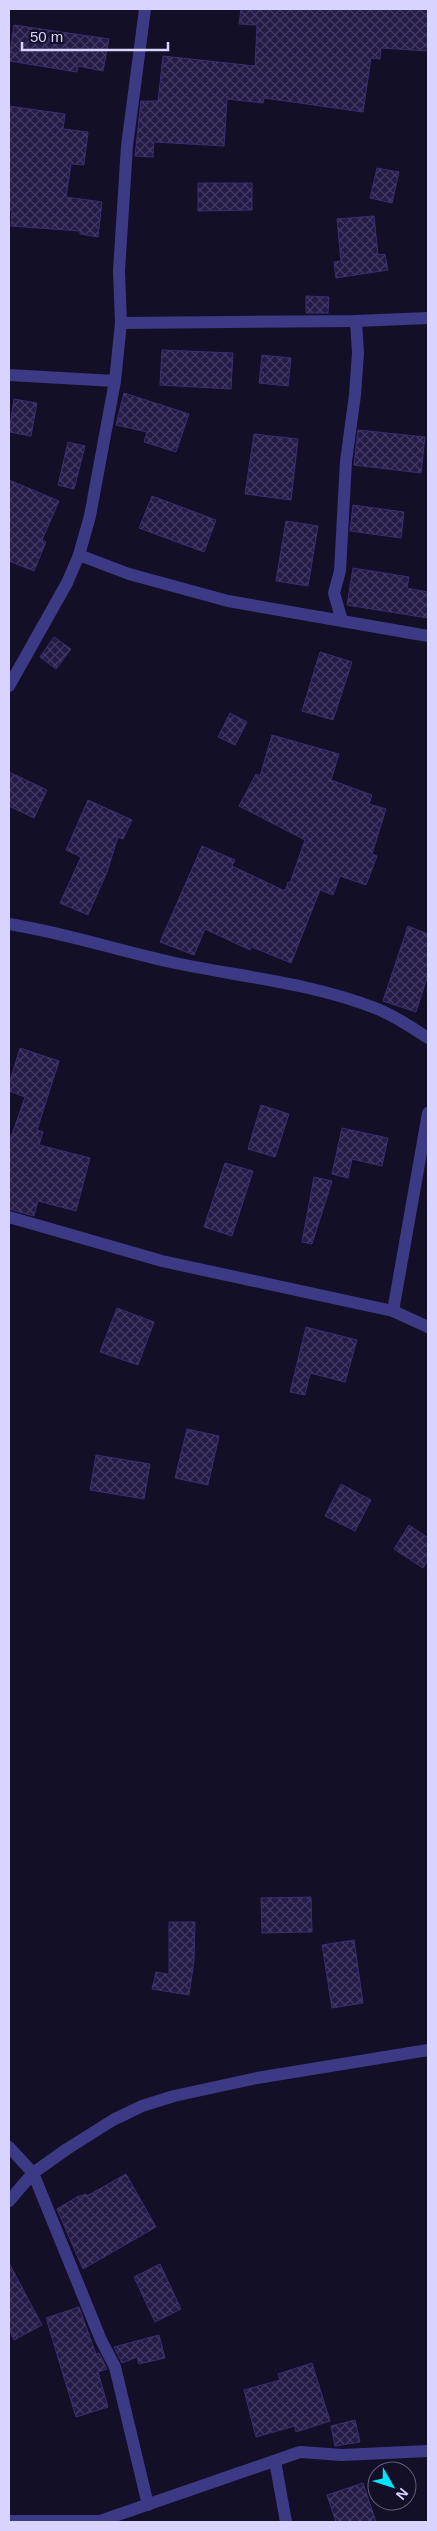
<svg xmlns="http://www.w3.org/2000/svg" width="437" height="2531" font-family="Arial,sans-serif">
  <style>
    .building { fill: url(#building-cross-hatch); stroke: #3b2d73 }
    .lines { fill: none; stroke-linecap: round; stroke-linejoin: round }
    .minor { stroke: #3d3a85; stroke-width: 12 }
    .tertiary { stroke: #3d3a85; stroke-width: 12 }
  </style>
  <defs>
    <pattern id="building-cross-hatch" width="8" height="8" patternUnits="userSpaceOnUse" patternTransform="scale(1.25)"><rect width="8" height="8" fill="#241b47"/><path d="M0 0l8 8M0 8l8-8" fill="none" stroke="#433b63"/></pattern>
  </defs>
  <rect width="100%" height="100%" fill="#130f26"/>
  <g class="building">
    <path d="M 241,9 L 428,9 L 428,51 L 381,48 L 380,59 L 371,58 L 363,112 L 264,98 L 263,103 L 227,99 L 224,146 L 154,142 L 153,157 L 135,156 L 141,101 L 158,101 L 163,56 L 255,66 L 257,25 L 239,24 Z"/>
    <path d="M 14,25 L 109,39 L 103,71 L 78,66 L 77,72 L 9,61 Z"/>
    <path d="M 9,106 L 65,114 L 63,129 L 88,132 L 84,165 L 71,164 L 66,197 L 102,202 L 98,237 L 80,234 L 80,231 L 11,226 L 12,211 L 9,210 Z"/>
    <path d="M 377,168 L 399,172 L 392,203 L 370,198 Z"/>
    <path d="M 198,183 L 252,183 L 252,210 L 198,211 Z"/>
    <path d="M 374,216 L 378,255 L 385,254 L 388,270 L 336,278 L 334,262 L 341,261 L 337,219 Z"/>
    <path d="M 306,296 L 329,297 L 328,313 L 306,313 Z"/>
    <path d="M 162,350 L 233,353 L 231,389 L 160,385 Z"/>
    <path d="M 262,355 L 291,358 L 288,386 L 259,383 Z"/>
    <path d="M 124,393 L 189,414 L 176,452 L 144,442 L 147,432 L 116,425 Z"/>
    <path d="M 14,399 L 37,403 L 31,436 L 9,432 Z"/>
    <path d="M 358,430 L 425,437 L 421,473 L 354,465 Z"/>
    <path d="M 254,434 L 298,439 L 291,500 L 245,494 Z"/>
    <path d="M 68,442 L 85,446 L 74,489 L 58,485 Z"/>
    <path d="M 9,480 L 59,501 L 42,540 L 46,542 L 34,571 L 9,561 Z"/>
    <path d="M 152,496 L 216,520 L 204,552 L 139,528 Z"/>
    <path d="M 353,505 L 404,512 L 401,538 L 350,531 Z"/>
    <path d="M 286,521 L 318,526 L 308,586 L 276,581 Z"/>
    <path d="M 353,568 L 409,577 L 407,588 L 428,592 L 428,618 L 347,605 Z"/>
    <path d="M 54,637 L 71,649 L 56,669 L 40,657 Z"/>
    <path d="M 320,652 L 352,662 L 333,720 L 302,711 Z"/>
    <path d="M 230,713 L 247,722 L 235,745 L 218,737 Z"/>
    <path d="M 272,735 L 339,754 L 331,780 L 372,795 L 369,804 L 386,809 L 372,854 L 377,856 L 366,885 L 340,876 L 333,895 L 320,890 L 291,963 L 252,947 L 250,950 L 205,929 L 194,955 L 160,942 L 202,846 L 235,860 L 232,866 L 285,891 L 288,882 L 290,883 L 305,840 L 239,806 L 256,774 L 260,776 Z"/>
    <path d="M 9,772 L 47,790 L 34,818 L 9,806 Z"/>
    <path d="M 88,800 L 132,820 L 123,839 L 118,837 L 107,872 L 88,915 L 60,903 L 81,857 L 66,850 Z"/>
    <path d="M 408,926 L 428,934 L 428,975 L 416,1012 L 383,1001 Z"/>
    <path d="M 20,1048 L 59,1061 L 37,1130 L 43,1132 L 39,1145 L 90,1158 L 76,1211 L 38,1201 L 34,1216 L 9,1209 L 9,1143 L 25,1097 L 9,1091 L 9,1084 Z"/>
    <path d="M 261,1105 L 289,1114 L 275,1157 L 248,1149 Z"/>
    <path d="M 342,1128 L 388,1138 L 382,1166 L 352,1159 L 348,1178 L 332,1174 Z"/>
    <path d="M 225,1163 L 253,1171 L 232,1236 L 204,1227 Z"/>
    <path d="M 314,1177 L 332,1181 L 312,1244 L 302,1242 Z"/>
    <path d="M 117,1308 L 154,1322 L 138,1365 L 100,1352 Z"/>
    <path d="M 306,1327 L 357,1340 L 345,1382 L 310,1373 L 305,1395 L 290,1392 Z"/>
    <path d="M 187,1429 L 219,1436 L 208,1485 L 175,1478 Z"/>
    <path d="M 96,1455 L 150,1464 L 144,1499 L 90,1490 Z"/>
    <path d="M 341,1484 L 371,1500 L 355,1531 L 325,1516 Z"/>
    <path d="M 409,1525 L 428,1538 L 428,1559 L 423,1568 L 394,1549 Z"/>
    <path d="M 311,1897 L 312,1932 L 262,1933 L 261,1898 Z"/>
    <path d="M 169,1922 L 195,1922 L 194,1961 L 189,1995 L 152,1989 L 156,1972 L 169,1974 Z"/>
    <path d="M 354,1940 L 363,2003 L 332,2008 L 322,1945 Z"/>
    <path d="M 126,2174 L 156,2227 L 83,2269 L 57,2209 L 77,2197 L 86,2194 L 87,2196 Z"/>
    <path d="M 9,2263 L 42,2325 L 14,2340 L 9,2329 Z"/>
    <path d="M 160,2264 L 181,2309 L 155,2322 L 134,2277 Z"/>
    <path d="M 79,2307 L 96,2354 L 99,2353 L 107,2369 L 98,2372 L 108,2407 L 76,2417 L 46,2318 Z"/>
    <path d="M 159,2335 L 165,2358 L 139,2364 L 137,2357 L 122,2363 L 114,2347 Z"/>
    <path d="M 312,2363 L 330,2421 L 296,2432 L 295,2426 L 256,2437 L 244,2390 L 280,2380 L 278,2374 Z"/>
    <path d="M 355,2420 L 360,2442 L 335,2446 L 331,2426 Z"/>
    <path d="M 363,2483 L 376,2522 L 336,2522 L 327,2495 Z"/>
  </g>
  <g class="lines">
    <g class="minor">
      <path d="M 121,323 L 356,321 L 428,318"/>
      <path d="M 9,375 L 115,381"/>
      <path d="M 79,555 L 129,574 L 228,601 L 428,636"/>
      <path d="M 342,621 L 334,593 L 340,571 L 346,461 L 355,395 L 358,353 L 356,321"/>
      <path d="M 9,686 L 67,583 L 79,555 L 90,516 L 115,381 L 121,323 L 119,271 L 127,146 L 145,9"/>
      <path d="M 9,924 C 66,933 119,951 175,963 C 242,977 311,983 375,1008 C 394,1015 411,1027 428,1038"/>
      <path d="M 9,1217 L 162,1261 L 393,1311 L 428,1327"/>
      <path d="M 393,1311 L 428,1113"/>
      <path d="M 9,2147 L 33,2173 L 101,2340 L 115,2367 L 148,2505"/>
      <path d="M 275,2461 L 286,2522"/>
      <path d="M 9,2521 L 100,2521 L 300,2452 L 342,2455 L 428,2451"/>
    </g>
    <path class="tertiary" d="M 9,2201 L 33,2173 L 67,2149 L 113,2120 L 142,2106 L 174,2096 L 257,2078 L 428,2050"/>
  </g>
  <rect width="437" height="2531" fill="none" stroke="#d9d4ff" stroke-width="20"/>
  <g transform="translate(392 2486) rotate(129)"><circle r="24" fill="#130f26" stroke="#625e7d"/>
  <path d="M0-4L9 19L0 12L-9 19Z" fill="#00e5ff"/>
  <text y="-8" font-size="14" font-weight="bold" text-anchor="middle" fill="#d9d4ff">N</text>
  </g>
  <path d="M22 42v8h146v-8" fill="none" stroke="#d9d4ff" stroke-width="2.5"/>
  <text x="30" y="42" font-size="15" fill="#d9d4ff" stroke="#130f26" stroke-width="4" paint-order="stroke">50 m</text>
</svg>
